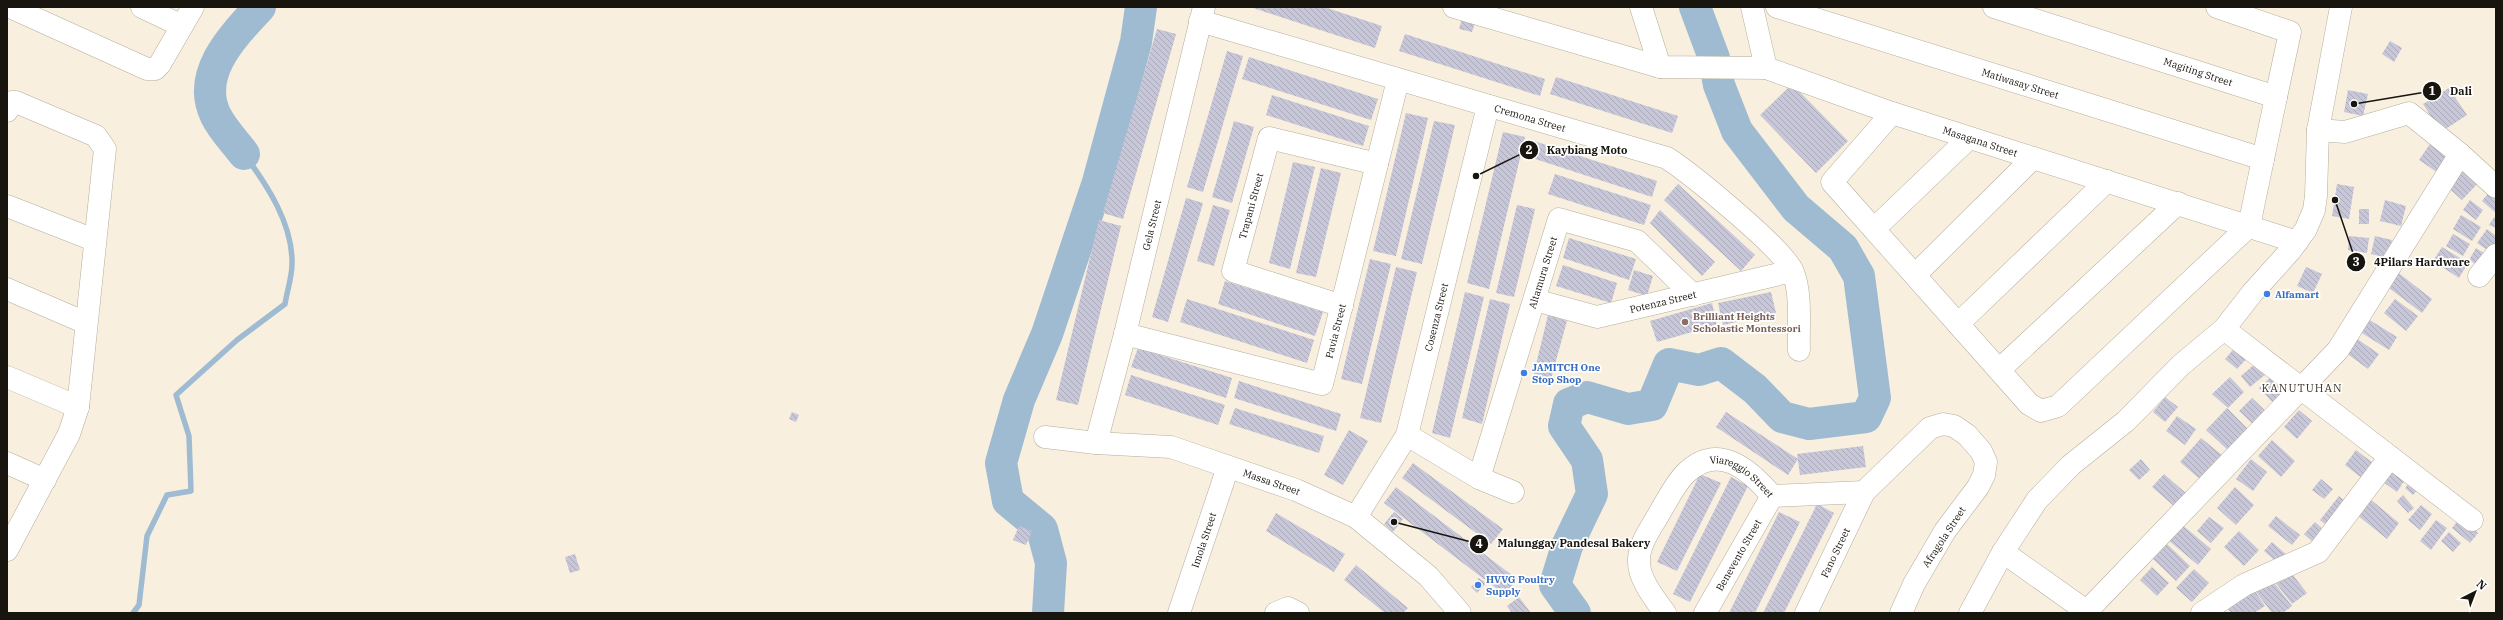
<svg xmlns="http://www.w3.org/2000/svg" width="2503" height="620" font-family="'IBM Plex Serif',serif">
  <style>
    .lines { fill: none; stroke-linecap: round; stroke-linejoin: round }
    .stream { stroke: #9fbbd1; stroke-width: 5.5 }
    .river { stroke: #9fbbd1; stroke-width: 32 }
    .building { fill: url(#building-back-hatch) }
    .minor-casing { stroke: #b5ad9c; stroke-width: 23 }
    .minor { stroke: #fff; stroke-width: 22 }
    .shop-dot { fill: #3f7fe0; stroke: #fff; stroke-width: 1.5 }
    .education-dot { fill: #8d6e63; stroke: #fff; stroke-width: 1.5 }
    .labels { text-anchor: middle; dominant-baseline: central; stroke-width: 3.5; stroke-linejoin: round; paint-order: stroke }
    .street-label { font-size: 10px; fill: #18150f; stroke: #fff }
    .shop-label { font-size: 10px; font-weight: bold; fill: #366cbe; stroke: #fff; text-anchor: start }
    .education-label { font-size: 10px; font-weight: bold; fill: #785e54; stroke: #fff; text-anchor: start }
    .neighbourhood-label { font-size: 11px; letter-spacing: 1px; fill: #3d3628; stroke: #fff }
    .leader { fill: none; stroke: #18150f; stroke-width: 1.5 }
    .callout-dot { fill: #18150f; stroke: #fff; stroke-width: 1.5 }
    .mark-label { font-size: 12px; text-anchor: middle; font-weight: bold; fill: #fff }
    .callout-label { font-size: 11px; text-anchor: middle; font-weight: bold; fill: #18150f; stroke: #fff; stroke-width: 3.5; stroke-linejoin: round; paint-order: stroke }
  </style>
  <defs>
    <pattern id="building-back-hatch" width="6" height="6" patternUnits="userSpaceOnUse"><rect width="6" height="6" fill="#c8c7d9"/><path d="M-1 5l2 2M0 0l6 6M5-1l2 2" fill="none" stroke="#abaab9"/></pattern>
  </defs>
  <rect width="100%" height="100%" fill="#f9efde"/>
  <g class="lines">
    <path class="stream" d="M 133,613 L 139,605 L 147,536 L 167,495 L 191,491 L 189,436 L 176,395 L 237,340 L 285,304 C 287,291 292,277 292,264 C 293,224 267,185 244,154"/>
    <g class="river">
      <path d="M 244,154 C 235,142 223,130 216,116 C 195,74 233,36 260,7"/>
      <path d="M 1048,613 L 1051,563 L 1042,529 L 1008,501 L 1001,463 L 1019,400 L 1047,334 L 1098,182 L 1136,42 L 1141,7"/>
      <path d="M 1575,613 L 1555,585 L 1567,546 L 1592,494 L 1587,460 L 1564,426 L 1569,404 L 1587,397 L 1628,409 L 1652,405 L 1669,364 L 1699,370 L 1721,363 L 1755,389 L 1782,417 L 1809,424 L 1866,417 L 1875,398 L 1859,276 L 1843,248 L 1796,208 L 1737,131 L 1719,85 L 1714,58 L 1695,7"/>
    </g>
  </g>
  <g class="building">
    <path d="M 1250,7 L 1324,7 L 1382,26 L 1375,48 Z"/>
    <path d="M 1464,12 L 1477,16 L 1472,32 L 1459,29 Z"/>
    <path d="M 1157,29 L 1176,34 L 1123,219 L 1103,213 Z"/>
    <path d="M 1405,34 L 1545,79 L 1540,96 L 1399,51 Z"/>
    <path d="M 2390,41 L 2402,48 L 2394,62 L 2382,54 Z"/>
    <path d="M 1227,51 L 1243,56 L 1203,192 L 1187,187 Z"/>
    <path d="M 1249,57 L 1378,99 L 1371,120 L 1242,79 Z"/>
    <path d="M 1556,77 L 1678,116 L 1672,133 L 1550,94 Z"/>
    <path d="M 1792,84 L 1848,141 L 1816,173 L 1760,115 Z"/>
    <path d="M 2449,88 L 2467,115 L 2441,132 L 2423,104 Z"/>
    <path d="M 2348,90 L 2368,94 L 2363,116 L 2344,112 Z"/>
    <path d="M 1272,95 L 1369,126 L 1363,146 L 1266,115 Z"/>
    <path d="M 1406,113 L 1428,118 L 1396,256 L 1373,251 Z"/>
    <path d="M 1234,121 L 1254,127 L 1232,203 L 1212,197 Z"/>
    <path d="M 1434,121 L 1455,125 L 1422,264 L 1401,259 Z"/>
    <path d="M 1503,132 L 1525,137 L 1489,289 L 1467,283 Z"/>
    <path d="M 1531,140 L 1657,181 L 1652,197 L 1526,156 Z"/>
    <path d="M 2432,141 L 2451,154 L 2438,173 L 2419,160 Z"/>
    <path d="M 1293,162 L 1315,167 L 1290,269 L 1269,263 Z"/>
    <path d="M 2462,166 L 2479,182 L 2462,200 L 2445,185 Z"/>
    <path d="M 1321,168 L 1341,173 L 1316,277 L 1296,273 Z"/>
    <path d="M 1555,174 L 1651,205 L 1644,225 L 1548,194 Z"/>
    <path d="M 1678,184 L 1755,255 L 1741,271 L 1664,200 Z"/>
    <path d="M 2337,184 L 2354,187 L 2349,219 L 2332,216 Z"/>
    <path d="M 2490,191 L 2496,196 L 2496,213 L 2482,201 Z"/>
    <path d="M 1186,198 L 1203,203 L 1168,322 L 1152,317 Z"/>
    <path d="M 2385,200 L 2406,206 L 2401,226 L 2380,221 Z"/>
    <path d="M 2470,200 L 2483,210 L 2476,220 L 2463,210 Z"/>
    <path d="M 1213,205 L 1230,210 L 1214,266 L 1197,261 Z"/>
    <path d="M 1517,205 L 1535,209 L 1514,297 L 1496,293 Z"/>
    <rect x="2359" y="209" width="10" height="15"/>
    <path d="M 1660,210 L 1715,262 L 1702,276 L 1650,223 Z"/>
    <path d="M 2461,215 L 2481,227 L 2472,241 L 2453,229 Z"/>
    <path d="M 2494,217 L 2496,218 L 2496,228 L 2489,225 Z"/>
    <path d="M 1099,220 L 1121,226 L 1078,405 L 1056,400 Z"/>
    <path d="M 2487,229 L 2496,236 L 2496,243 L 2490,252 L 2477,243 Z"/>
    <path d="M 2453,234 L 2470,244 L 2463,256 L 2446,246 Z"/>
    <path d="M 2349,236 L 2369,238 L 2367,253 L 2348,250 Z"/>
    <path d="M 2375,236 L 2392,240 L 2388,258 L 2371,254 Z"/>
    <path d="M 1569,238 L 1636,259 L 1629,280 L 1563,258 Z"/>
    <path d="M 2442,247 L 2468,263 L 2459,278 L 2433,261 Z"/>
    <path d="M 2476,248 L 2487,255 L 2481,267 L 2469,260 Z"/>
    <path d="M 1370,259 L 1391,264 L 1362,384 L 1341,379 Z"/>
    <path d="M 1563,265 L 1617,283 L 1611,303 L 1556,286 Z"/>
    <path d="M 1396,267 L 1417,272 L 1381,423 L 1360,418 Z"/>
    <path d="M 2306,267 L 2322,274 L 2313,293 L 2297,286 Z"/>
    <path d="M 1634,270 L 1653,276 L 1647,296 L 1628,290 Z"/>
    <path d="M 2396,271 L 2432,299 L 2422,313 L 2385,285 Z"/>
    <path d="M 1225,281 L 1323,312 L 1315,336 L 1218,304 Z"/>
    <path d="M 1465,292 L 1484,297 L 1450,438 L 1432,433 Z"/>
    <path d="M 1771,292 L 1776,313 L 1723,325 L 1718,303 Z"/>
    <path d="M 1187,299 L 1314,340 L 1307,363 L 1180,322 Z"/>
    <path d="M 1490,299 L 1510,304 L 1482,424 L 1462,418 Z"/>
    <path d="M 2395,299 L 2418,316 L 2406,331 L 2384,313 Z"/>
    <path d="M 1712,303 L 1717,325 L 1657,342 L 1650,321 Z"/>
    <path d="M 1548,315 L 1567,321 L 1549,386 L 1532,381 Z"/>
    <path d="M 2365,317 L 2397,337 L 2389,350 L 2357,330 Z"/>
    <path d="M 2356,338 L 2379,354 L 2368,369 L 2346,353 Z"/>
    <path d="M 2238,344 L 2250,355 L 2237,369 L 2225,359 Z"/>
    <path d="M 1138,348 L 1232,378 L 1226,398 L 1131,367 Z"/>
    <path d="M 2256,363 L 2266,374 L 2250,387 L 2241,376 Z"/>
    <path d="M 2274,374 L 2293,394 L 2278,408 L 2259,388 Z"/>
    <path d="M 1131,375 L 1225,405 L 1218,425 L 1125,395 Z"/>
    <path d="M 2230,377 L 2244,392 L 2228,408 L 2212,394 Z"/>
    <path d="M 1239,381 L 1341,414 L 1336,431 L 1234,398 Z"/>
    <path d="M 2165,397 L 2178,407 L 2165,422 L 2153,412 Z"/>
    <path d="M 2252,398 L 2272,417 L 2259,430 L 2239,411 Z"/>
    <path d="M 1235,408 L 1324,436 L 1319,453 L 1229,424 Z"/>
    <path d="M 2227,408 L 2249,430 L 2229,451 L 2206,430 Z"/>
    <path d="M 2299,410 L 2312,421 L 2297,439 L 2284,427 Z"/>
    <path d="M 792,412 L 799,415 L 796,422 L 789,419 Z"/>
    <path d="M 1726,412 L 1798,459 L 1788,475 L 1716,427 Z"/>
    <path d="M 2177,416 L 2196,429 L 2185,445 L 2166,431 Z"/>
    <path d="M 1349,430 L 1368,441 L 1343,485 L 1324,475 Z"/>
    <path d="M 2201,438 L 2222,455 L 2201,480 L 2180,462 Z"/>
    <path d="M 2272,440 L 2295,461 L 2281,477 L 2258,456 Z"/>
    <path d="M 1863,446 L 1866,467 L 1800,475 L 1797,454 Z"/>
    <path d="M 2356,450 L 2378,467 L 2367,482 L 2345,465 Z"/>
    <path d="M 2141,459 L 2150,470 L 2139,480 L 2129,470 Z"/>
    <path d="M 2251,459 L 2267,472 L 2253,491 L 2236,479 Z"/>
    <path d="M 1413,463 L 1503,529 L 1491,544 L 1402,478 Z"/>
    <path d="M 2392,468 L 2406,478 L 2397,492 L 2383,482 Z"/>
    <path d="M 1700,474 L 1721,483 L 1677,571 L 1657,562 Z"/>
    <path d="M 2164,474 L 2187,494 L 2175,507 L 2152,487 Z"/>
    <path d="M 1731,477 L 1748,486 L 1690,602 L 1673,594 Z"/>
    <path d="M 2321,479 L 2333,489 L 2324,499 L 2312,490 Z"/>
    <path d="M 2411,481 L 2419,488 L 2413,495 L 2405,488 Z"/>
    <path d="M 1396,487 L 1517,579 L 1505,595 L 1384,503 Z"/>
    <path d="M 2235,487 L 2254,505 L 2236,525 L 2217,508 Z"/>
    <path d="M 2403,495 L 2414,508 L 2408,513 L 2397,501 Z"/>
    <path d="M 2339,496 L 2349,504 L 2330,528 L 2320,520 Z"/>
    <path d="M 2370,499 L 2399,523 L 2387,539 L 2357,515 Z"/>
    <path d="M 1817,504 L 1834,513 L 1784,613 L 1763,613 Z"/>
    <path d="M 2421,505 L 2432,514 L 2420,530 L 2408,520 Z"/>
    <path d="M 1394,512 L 1403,519 L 1393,532 L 1384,524 Z"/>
    <path d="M 1779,512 L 1800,522 L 1755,613 L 1729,613 Z"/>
    <path d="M 1276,513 L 1345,554 L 1334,572 L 1266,531 Z"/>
    <path d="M 2276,516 L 2300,535 L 2292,545 L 2268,526 Z"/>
    <path d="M 2209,517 L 2224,528 L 2211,543 L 2197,531 Z"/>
    <path d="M 2460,518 L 2478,533 L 2470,543 L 2452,528 Z"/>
    <path d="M 2436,520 L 2447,528 L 2431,550 L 2420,541 Z"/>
    <path d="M 2315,522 L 2325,531 L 2314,543 L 2304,534 Z"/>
    <path d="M 2181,524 L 2211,549 L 2198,565 L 2168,540 Z"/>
    <path d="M 1019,526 L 1032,531 L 1026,545 L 1013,540 Z"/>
    <path d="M 2239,531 L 2259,550 L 2244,566 L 2224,547 Z"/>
    <path d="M 2449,532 L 2461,543 L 2453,552 L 2441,541 Z"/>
    <path d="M 2272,542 L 2288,556 L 2280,565 L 2264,551 Z"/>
    <path d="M 2167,544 L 2190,566 L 2176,581 L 2153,559 Z"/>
    <path d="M 575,554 L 580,570 L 570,573 L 565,557 Z"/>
    <path d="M 1356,565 L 1408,608 L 1403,613 L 1385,613 L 1344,580 Z"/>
    <path d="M 2152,567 L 2169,583 L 2157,596 L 2140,580 Z"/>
    <path d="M 2194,569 L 2209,583 L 2192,602 L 2176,588 Z"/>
    <path d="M 2289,570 L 2307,593 L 2292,604 L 2275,582 Z"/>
    <path d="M 1479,578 L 1486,583 L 1477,593 L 1471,587 Z"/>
    <path d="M 2272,580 L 2292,606 L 2283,613 L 2272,613 L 2256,592 Z"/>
    <path d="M 2253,588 L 2265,606 L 2254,613 L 2231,613 L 2226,606 Z"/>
    <path d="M 1519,597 L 1531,613 L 1512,613 L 1507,606 Z"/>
  </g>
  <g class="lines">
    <defs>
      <g id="minor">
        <path d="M 10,7 L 147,69 L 155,69 L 160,64 L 193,7"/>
        <path d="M 142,7 L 180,25"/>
        <path id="s1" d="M 1454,7 L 1660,67 L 1766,68 L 1892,113 L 2297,242"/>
        <path d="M 1641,7 L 1660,67"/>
        <path d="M 1752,7 L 1766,68"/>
        <path id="s2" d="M 1777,7 L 2263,159"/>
        <path d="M 2217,7 L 2290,32 L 2276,97"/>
        <path id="s3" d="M 1200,21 L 1667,158 C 1690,173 1784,249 1793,272 C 1802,295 1798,326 1799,350"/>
        <path d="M 7,111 L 12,102 L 16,102 L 96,136 L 105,149 L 78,407 L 69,434 L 7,550"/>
        <path d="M 1892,113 L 1832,182 L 2029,404 L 2041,411 L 2058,406 L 2249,226 L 2276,97 L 1994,7"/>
        <path d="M 2460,154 L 2496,187"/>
        <path d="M 7,206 L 94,240"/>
        <path d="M 1874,229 L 1969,138"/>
        <path d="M 1915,275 L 2033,158"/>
        <path d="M 2479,276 L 2496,255"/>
        <path d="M 7,289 L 86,323"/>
        <path id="s4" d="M 1535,300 L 1597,317 L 1792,271"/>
        <path id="s5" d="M 1342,306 L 1233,271 L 1269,138 L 1377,164"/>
        <path d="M 1958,324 L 2107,181"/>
        <path d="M 2224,329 L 2472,520"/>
        <path id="s6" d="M 1125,334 L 1322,384 L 1398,80"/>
        <path d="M 1999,370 L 2178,203"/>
        <path d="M 7,377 L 78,407"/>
        <path d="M 1407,435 L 1479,478 L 1513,492"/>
        <path id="s7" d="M 1045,437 L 1096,443 L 1171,447 L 1296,490 L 1356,517 L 1428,576 L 1460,613"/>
        <path id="s8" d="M 1096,443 L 1125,334 L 1204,7"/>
        <path d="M 7,463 L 45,480"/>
        <path id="s9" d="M 1479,478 L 1559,219 L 1637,241 L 1693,295"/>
        <path id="s10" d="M 1356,517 L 1407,435 L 1488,106"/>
        <path d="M 2003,552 L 2089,613"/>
        <path d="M 2087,611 L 2338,350 L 2460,154 L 2409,113 L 2345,132 L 2318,130"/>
        <path id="s11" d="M 1179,613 L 1228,467"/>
        <path d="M 1276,613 L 1288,608 L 1298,613"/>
        <path id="s12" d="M 1665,613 C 1655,599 1639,580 1639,562 C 1638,544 1652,527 1660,512 C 1668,499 1675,484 1685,474 C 1718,441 1750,470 1772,496 L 1864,492"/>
        <path id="s13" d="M 1705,613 L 1772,496"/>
        <path id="s14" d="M 1806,613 L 1864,492 L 1930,428 L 1943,424 L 1954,426 L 1967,435 L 1981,451 L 1986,462 L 1984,475 L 1978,487 L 1945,531 L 1914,584 L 1901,613"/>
        <path d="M 1970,613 L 2003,552 L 2037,500 L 2071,465 L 2126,421 L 2181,365 L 2224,329 L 2253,292 L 2290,251 L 2306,229 L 2314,210 L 2316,196 L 2318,130 L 2341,7"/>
        <path d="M 2202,613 L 2244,585 L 2318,552 L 2390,457"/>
      </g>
    </defs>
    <use href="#minor" class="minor-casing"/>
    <use href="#minor" class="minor"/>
  </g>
  <g class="shop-dot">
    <circle cx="2267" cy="294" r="4"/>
    <circle cx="1524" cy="373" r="4"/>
    <circle cx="1478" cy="585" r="4"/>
  </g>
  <circle class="education-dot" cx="1685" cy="322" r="4"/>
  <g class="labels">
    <g class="street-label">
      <text transform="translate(2198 72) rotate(18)">Magiting Street</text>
      <text stroke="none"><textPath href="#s2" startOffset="255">Matiwasay Street</textPath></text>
      <text stroke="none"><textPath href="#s3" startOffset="344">Cremona Street</textPath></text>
      <text stroke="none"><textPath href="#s1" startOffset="547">Masagana Street</textPath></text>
      <text stroke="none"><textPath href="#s5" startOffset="182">Trapani Street</textPath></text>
      <text stroke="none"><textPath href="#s8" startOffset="225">Gela Street</textPath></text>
      <text stroke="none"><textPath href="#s9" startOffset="215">Altamura Street</textPath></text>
      <text stroke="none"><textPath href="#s4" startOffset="132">Potenza Street</textPath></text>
      <text stroke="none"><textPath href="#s10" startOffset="218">Cosenza Street</textPath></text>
      <text stroke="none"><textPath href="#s6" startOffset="258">Pavia Street</textPath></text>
      <text stroke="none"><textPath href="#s12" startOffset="225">Viareggio Street</textPath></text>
      <text stroke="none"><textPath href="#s7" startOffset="233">Massa Street</textPath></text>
      <text transform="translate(1944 537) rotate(-57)">Afragola Street</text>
      <text stroke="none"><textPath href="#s11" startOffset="77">Imola Street</textPath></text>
      <text stroke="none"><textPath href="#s14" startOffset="67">Fano Street</textPath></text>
      <text stroke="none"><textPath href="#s13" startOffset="67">Benevento Street</textPath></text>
    </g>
    <g class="shop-label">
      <text x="2275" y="294">Alfamart</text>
      <text x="1532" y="367">JAMITCH One<tspan x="1532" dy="12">Stop Shop</tspan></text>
      <text x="1486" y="579">HVVG Poultry<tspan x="1486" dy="12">Supply</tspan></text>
    </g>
    <g class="education-label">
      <text x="1693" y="316">Brilliant Heights<tspan x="1693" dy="12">Scholastic Montessori</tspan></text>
    </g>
    <g class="neighbourhood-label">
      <text x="2302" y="388">KANUTUHAN</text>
    </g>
  </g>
  <path class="leader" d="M2354 104L2432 91M1476 176L1529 150M2335 200L2356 262M1394 522L1479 544"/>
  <g class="callout-dot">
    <circle cx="2354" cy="104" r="4"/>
    <circle cx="1476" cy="176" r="4"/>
    <circle cx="2335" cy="200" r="4"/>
    <circle cx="1394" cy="522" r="4"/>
    <circle cx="2432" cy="91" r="10"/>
    <circle cx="1529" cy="150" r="10"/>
    <circle cx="2356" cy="262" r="10"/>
    <circle cx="1479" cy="544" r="10"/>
  </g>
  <g class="mark-label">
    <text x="2432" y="95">1</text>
    <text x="1529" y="154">2</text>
    <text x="2356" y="266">3</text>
    <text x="1479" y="548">4</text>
  </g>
  <g class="callout-label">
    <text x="2461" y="95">Dali</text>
    <text x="1587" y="154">Kaybiang Moto</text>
    <text x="2422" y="266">4Pilars Hardware</text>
    <text x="1574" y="547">Malunggay Pandesal Bakery</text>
  </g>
  <rect width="2503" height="620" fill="none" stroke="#18150f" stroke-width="16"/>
  <g transform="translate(2475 592) rotate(42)" stroke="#ffffff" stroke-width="3" paint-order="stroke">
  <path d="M0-3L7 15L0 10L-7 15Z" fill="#18150f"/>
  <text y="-6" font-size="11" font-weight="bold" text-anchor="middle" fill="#18150f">N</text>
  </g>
</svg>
